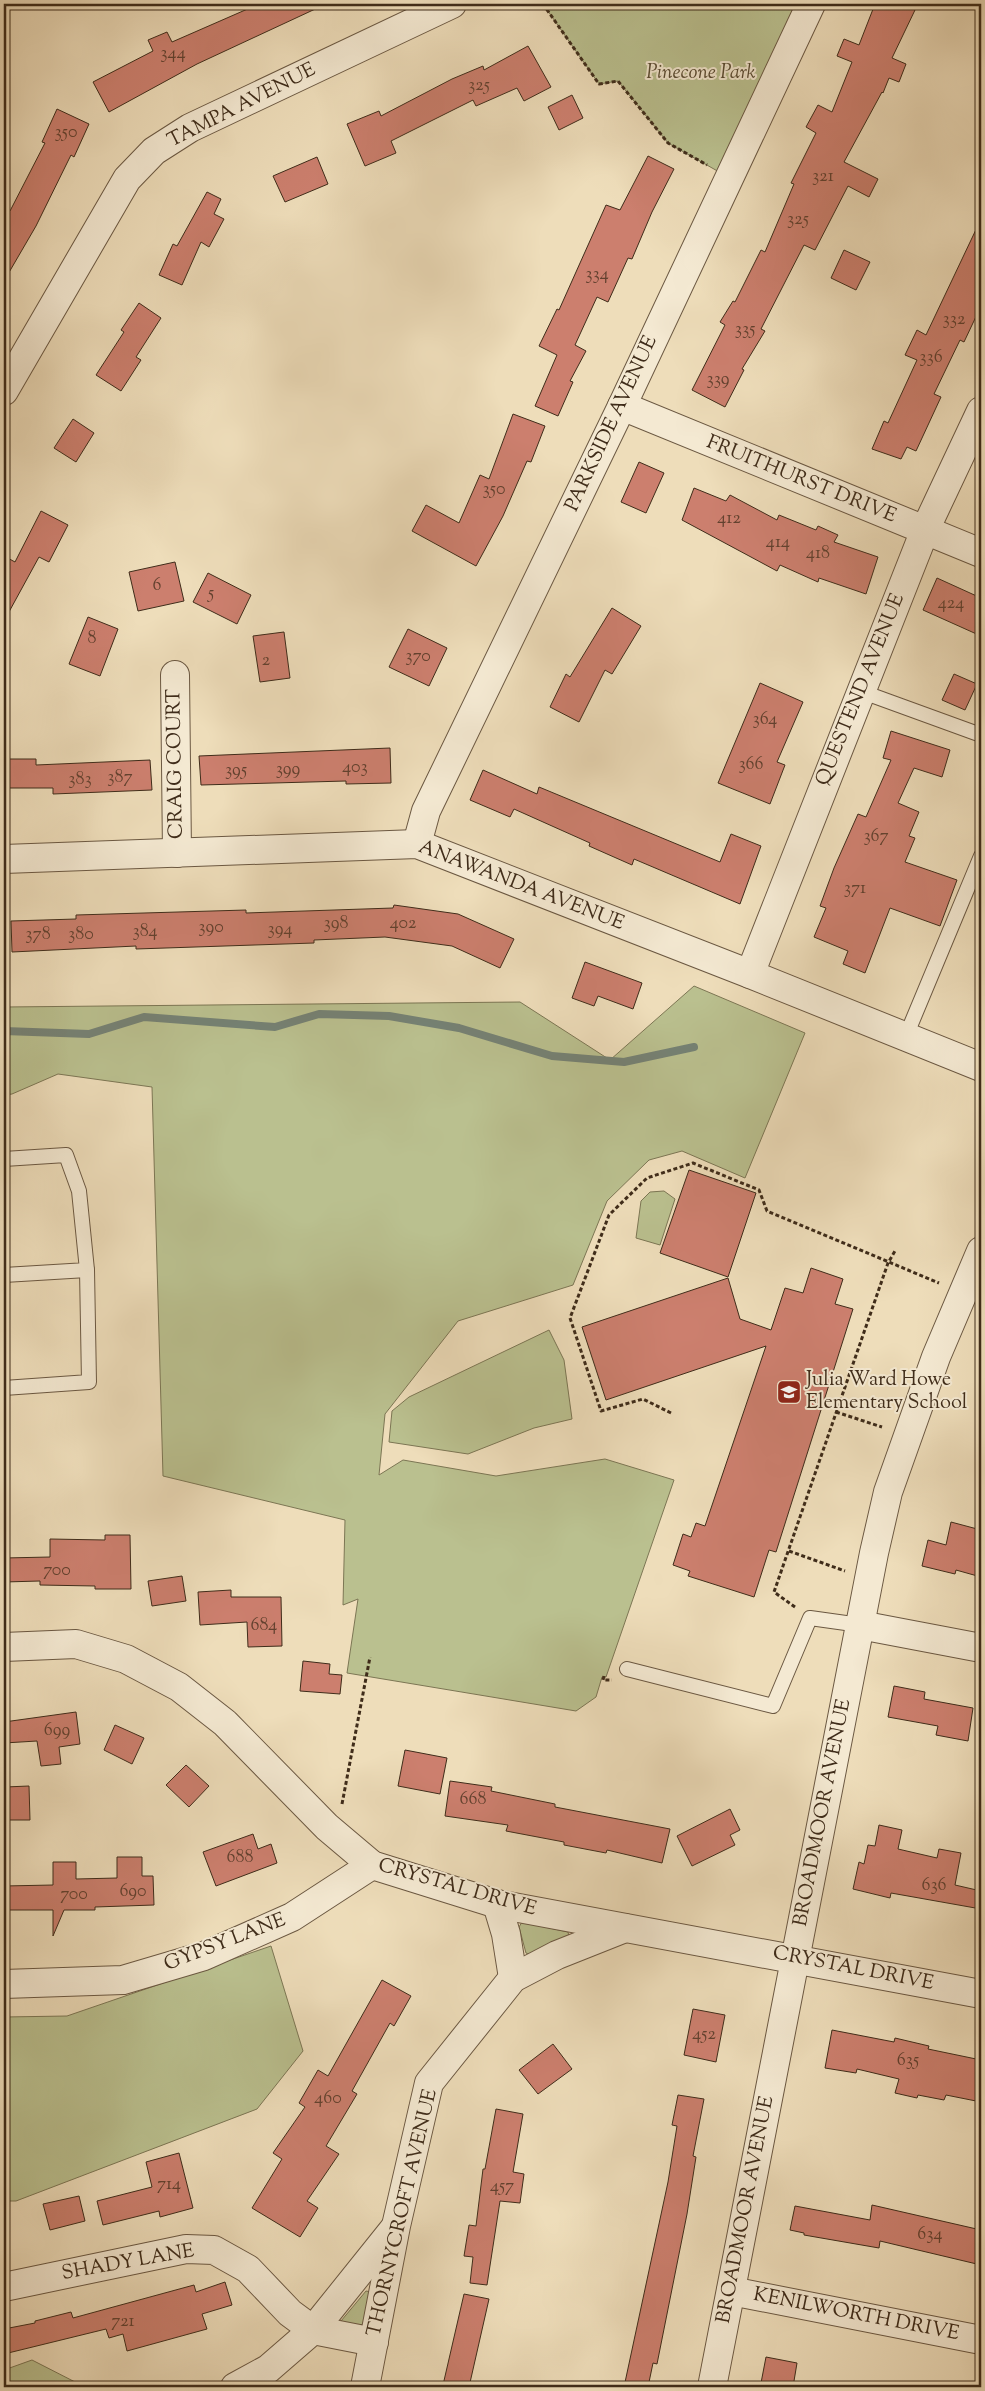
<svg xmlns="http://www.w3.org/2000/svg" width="985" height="2391" font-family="'Sorts Mill Goudy',serif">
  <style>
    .green { fill: #bac08f; stroke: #7c7654 }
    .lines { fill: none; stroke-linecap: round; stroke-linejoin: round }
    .stream { stroke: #758275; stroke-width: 8 }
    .building { fill: #cc7f6e; stroke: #3f2c1a }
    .service-casing { stroke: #6b5842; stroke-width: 16 }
    .minor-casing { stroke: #6b5842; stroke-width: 30 }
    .path { stroke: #3f2c1a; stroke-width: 3; stroke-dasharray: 4 2.5; stroke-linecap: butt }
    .service { stroke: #f4e9d2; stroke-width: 14 }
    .minor { stroke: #f4e9d2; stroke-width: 28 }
    .labels { text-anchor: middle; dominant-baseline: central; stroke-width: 4; stroke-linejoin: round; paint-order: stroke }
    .number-label { font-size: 18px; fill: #62412f }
    .park-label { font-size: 20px; font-style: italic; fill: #584a31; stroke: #f4e9d2 }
    .street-label { font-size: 20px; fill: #3f2c1a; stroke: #f4e9d2 }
    .poi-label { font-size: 20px; fill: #3f2c1a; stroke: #f4e9d2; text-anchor: start }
  </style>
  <rect width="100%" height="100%" fill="#eeddba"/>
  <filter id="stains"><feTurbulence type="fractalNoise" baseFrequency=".004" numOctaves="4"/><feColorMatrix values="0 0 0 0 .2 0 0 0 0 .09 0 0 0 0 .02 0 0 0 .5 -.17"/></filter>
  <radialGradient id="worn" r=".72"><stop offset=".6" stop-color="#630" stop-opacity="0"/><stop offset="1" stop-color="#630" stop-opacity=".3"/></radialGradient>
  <g class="green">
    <path d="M 543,4 L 811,4 L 728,177 L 668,143 L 618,81 L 599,84 Z"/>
    <path d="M 694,986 L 805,1033 L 745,1178 L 682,1151 L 649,1160 L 607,1201 L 573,1285 L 458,1321 L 385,1414 L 379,1475 L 403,1460 L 496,1476 L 605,1459 L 674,1480 L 606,1677 L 602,1677 L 596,1697 L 576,1711 L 347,1673 L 358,1599 L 343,1605 L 345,1520 L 163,1476 L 152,1087 L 58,1074 L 12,1094 L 4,1095 L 4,1007 L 520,1002 L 610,1060 Z"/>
    <path d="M 664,1191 L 675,1199 L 660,1245 L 636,1238 L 641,1201 L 650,1192 Z"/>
    <path d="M 549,1330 L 564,1360 L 572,1419 L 534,1428 L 468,1454 L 389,1442 L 392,1411 L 409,1397 Z"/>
    <path d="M 522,1922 L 568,1932 L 570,1940 L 533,1956 L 526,1953 L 519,1927 Z"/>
    <path d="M 271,1946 L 303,2051 L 257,2109 L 16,2201 L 4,2201 L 4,2017 L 67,2016 Z"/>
    <path d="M 366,2291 L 371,2292 L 364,2323 L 359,2326 L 341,2321 Z"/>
    <path d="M 32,2360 L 79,2384 L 74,2387 L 4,2387 L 4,2370 Z"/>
  </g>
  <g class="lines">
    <path class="stream" d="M 4,1031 L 89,1034 L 144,1017 L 275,1027 L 319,1014 L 389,1016 L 459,1028 L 552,1056 L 624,1062 L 694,1047"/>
  </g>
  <g class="building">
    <path d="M 259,4 L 326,4 L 197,64 L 109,112 L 93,82 L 153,51 L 148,40 L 167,32 L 172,42 Z"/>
    <path d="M 875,4 L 902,4 L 915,10 L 892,58 L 906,64 L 899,82 L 889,78 L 883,93 L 882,92 L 844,162 L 878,179 L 869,197 L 848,186 L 815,250 L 804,245 L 761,329 L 765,331 L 742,369 L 744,370 L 725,407 L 692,390 L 725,325 L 720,322 L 733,301 L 735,302 L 761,250 L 765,252 L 794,184 L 791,183 L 816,133 L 806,127 L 818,105 L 832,112 L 852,62 L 837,56 L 844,39 L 859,45 Z"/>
    <path d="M 528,46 L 551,87 L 524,101 L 517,88 L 476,106 L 473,100 L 391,141 L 396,153 L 365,166 L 347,124 L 379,111 L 381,116 L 452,79 L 483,66 L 484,70 Z"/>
    <path d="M 572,95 L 583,118 L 559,130 L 548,107 Z"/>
    <path d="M 57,109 L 89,124 L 74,157 L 71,155 L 36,226 L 4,281 L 4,207 L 10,211 L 45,143 L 42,142 Z"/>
    <path d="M 648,156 L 674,169 L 652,212 L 632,259 L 628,258 L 608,302 L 597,297 L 575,345 L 586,351 L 570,381 L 573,382 L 558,416 L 535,406 L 557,355 L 539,346 L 557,309 L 559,310 L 606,205 L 620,210 Z"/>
    <path d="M 317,157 L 328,184 L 285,202 L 273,176 Z"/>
    <path d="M 207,192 L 221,199 L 214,214 L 224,219 L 209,247 L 201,242 L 182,285 L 159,275 L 173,244 L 177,246 Z"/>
    <path d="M 981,219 L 981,306 L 964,342 L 960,340 L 934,394 L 941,397 L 916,451 L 907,447 L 901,459 L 872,449 L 884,421 L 888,423 L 917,360 L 905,355 L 917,330 L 926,335 Z"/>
    <path d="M 844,250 L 870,262 L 856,290 L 831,278 Z"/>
    <path d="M 139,303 L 161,318 L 136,357 L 141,360 L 121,391 L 96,375 L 124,332 L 121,330 Z"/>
    <path d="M 513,414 L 545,426 L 531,462 L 527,461 L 503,516 L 476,566 L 412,531 L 426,505 L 459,523 L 480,475 L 489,479 Z"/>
    <path d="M 73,419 L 94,433 L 76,462 L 54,448 Z"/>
    <path d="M 639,462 L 664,473 L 646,513 L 621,502 Z"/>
    <path d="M 694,488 L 726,501 L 730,495 L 777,520 L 779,515 L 816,530 L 818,526 L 838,535 L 834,542 L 878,557 L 866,594 L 819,578 L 818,582 L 780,565 L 777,571 L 682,520 Z"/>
    <path d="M 41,511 L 68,525 L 49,562 L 39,557 L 4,621 L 4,556 L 15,562 Z"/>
    <path d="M 175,562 L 184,601 L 138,611 L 129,572 Z"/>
    <path d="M 208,573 L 251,595 L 237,624 L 193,602 Z"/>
    <path d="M 937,578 L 981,598 L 981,636 L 923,610 Z"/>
    <path d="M 612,608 L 641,626 L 612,674 L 605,670 L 579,722 L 550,707 L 566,674 L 570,677 Z"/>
    <path d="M 88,617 L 118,629 L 100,676 L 69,664 Z"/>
    <path d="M 408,629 L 447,648 L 429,686 L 389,667 Z"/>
    <path d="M 284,632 L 290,678 L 260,682 L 253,636 Z"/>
    <path d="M 954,674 L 977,684 L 965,710 L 942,700 Z"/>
    <path d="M 760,683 L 803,702 L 777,762 L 785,765 L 770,804 L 718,783 Z"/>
    <path d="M 891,731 L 950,750 L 942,777 L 914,768 L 898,803 L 919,812 L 909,836 L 915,838 L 905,862 L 957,880 L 940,926 L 890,908 L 865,973 L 843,964 L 848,951 L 814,937 L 826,908 L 820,906 L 834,868 L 858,814 L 866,817 L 891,760 L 883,758 Z"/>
    <path d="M 390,748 L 391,783 L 346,784 L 346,781 L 201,785 L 199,756 Z"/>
    <path d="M 4,759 L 36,759 L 36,765 L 150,760 L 152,790 L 53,794 L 53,788 L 4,788 Z"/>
    <path d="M 483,770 L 537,794 L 539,787 L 720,862 L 731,834 L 761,846 L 740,904 L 634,859 L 632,865 L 589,846 L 590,843 L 514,809 L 510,817 L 470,800 Z"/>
    <path d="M 394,905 L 458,914 L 514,939 L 500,968 L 452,946 L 385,937 L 314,940 L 314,943 L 136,949 L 136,946 L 12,952 L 11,921 L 76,919 L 76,915 L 246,910 L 246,913 L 393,908 Z"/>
    <path d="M 585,962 L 642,983 L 633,1009 L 598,996 L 594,1006 L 572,998 Z"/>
    <path d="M 689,1170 L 756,1193 L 728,1277 L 660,1253 Z"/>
    <path d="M 811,1268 L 843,1279 L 835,1304 L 853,1309 L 776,1552 L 769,1550 L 754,1597 L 688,1576 L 690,1571 L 673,1565 L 683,1534 L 691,1537 L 696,1523 L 705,1526 L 766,1346 L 606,1400 L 582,1327 L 728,1278 L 740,1319 L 771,1330 L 785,1288 L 803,1293 Z"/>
    <path d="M 951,1522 L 981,1530 L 981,1577 L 956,1570 L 955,1574 L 922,1566 L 928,1540 L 946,1545 Z"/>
    <path d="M 105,1535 L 130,1535 L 131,1589 L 95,1589 L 95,1586 L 40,1585 L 40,1581 L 4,1582 L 4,1558 L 50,1557 L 50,1539 L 105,1540 Z"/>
    <path d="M 182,1576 L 186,1601 L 152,1606 L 148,1581 Z"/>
    <path d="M 231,1590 L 231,1597 L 281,1597 L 282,1646 L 248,1647 L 247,1622 L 200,1625 L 198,1592 Z"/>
    <path d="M 303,1661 L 330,1664 L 329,1674 L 342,1675 L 340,1694 L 300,1691 Z"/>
    <path d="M 894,1686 L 925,1692 L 924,1699 L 973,1708 L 968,1741 L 936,1735 L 938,1726 L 888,1717 Z"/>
    <path d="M 76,1712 L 80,1744 L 59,1747 L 61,1764 L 41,1766 L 37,1741 L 4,1743 L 4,1722 Z"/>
    <path d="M 115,1725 L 144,1738 L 132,1764 L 104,1750 Z"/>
    <path d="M 405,1750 L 447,1758 L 440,1794 L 398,1786 Z"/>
    <path d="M 186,1765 L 209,1786 L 189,1807 L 166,1785 Z"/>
    <path d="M 450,1781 L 492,1787 L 491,1791 L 555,1804 L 555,1807 L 670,1829 L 662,1863 L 607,1850 L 606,1853 L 564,1845 L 564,1842 L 506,1831 L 508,1825 L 445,1816 Z"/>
    <path d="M 29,1786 L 30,1820 L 6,1820 L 5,1787 Z"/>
    <path d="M 730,1809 L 740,1830 L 730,1835 L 735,1845 L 692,1866 L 677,1836 Z"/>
    <path d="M 879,1825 L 902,1830 L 898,1849 L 937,1858 L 939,1849 L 961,1853 L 955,1885 L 981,1891 L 981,1909 L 891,1893 L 890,1898 L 853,1889 L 859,1862 L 864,1864 L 868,1845 L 875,1846 Z"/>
    <path d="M 253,1834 L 258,1849 L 271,1844 L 277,1863 L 216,1886 L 203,1852 Z"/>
    <path d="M 117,1857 L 142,1857 L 142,1876 L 153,1876 L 154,1905 L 95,1907 L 95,1910 L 64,1910 L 53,1936 L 53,1910 L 4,1910 L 4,1886 L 53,1885 L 53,1862 L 76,1862 L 76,1879 L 117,1878 Z"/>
    <path d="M 382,1980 L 411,1996 L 394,2026 L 390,2023 L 352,2091 L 357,2094 L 326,2146 L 339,2154 L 307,2201 L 318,2208 L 300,2237 L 252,2208 L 282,2159 L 273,2153 L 305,2107 L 299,2103 L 318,2070 L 328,2076 Z"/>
    <path d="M 693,2009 L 725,2015 L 716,2062 L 684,2055 Z"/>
    <path d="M 832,2030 L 894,2042 L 895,2038 L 929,2046 L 928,2049 L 981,2060 L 981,2102 L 946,2095 L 944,2100 L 918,2095 L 917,2098 L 895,2093 L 899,2079 L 857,2069 L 856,2073 L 825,2068 Z"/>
    <path d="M 553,2044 L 572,2069 L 538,2094 L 519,2070 Z"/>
    <path d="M 678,2095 L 704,2099 L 693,2156 L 696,2157 L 687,2214 L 657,2364 L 653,2363 L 648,2387 L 624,2387 L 668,2182 L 677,2126 L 672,2125 Z"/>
    <path d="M 496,2109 L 523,2114 L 513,2172 L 524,2174 L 520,2203 L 500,2201 L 487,2285 L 470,2283 L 473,2257 L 464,2256 L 469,2225 L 476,2226 L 483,2169 L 485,2169 Z"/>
    <path d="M 179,2153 L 193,2208 L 160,2217 L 159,2211 L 103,2225 L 97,2201 L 152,2187 L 146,2162 Z"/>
    <path d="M 79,2196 L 85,2221 L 50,2230 L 43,2204 Z"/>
    <path d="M 872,2205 L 981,2230 L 981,2265 L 880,2241 L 879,2248 L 804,2235 L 804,2233 L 790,2230 L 795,2206 L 870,2220 Z"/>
    <path d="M 225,2282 L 232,2305 L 202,2314 L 207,2329 L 127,2351 L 123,2334 L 109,2338 L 106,2329 L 4,2354 L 4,2329 L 35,2323 L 35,2321 L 71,2312 L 73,2318 L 194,2285 L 196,2292 Z"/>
    <path d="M 464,2294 L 489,2299 L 469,2387 L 454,2387 L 443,2385 Z"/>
    <path d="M 766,2357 L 797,2363 L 793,2387 L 761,2383 Z"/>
  </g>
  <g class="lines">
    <defs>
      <g id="service">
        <path d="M 860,691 L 981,735"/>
        <path d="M 906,1036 L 981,856"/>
        <path d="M 4,1159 L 66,1155 L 79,1191 L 87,1270 L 4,1275"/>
        <path d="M 4,1388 L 89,1382 L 87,1270"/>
        <path d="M 627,1669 L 773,1706 L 810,1618 L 860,1625"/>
      </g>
      <g id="minor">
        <path d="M 4,391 L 127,179 L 154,151 L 190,128 L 452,4"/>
        <path d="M 622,406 L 981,553"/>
        <path d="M 175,675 L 177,853"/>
        <path d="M 417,844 L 426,811 L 622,406 L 811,4"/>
        <path d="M 4,859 L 417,844 L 750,974 L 981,1067"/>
        <path d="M 750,974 L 925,530 L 981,411"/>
        <path d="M 860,1625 L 981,1648"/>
        <path d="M 4,1647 L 76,1644 L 126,1659 L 179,1687 L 225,1723 L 327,1827 L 372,1865 L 497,1904 L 981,1994"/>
        <path d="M 497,1904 L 506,1934 L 513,1978"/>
        <path d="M 4,1984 L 123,1980 L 204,1956 L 292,1917 L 372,1865"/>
        <path d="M 4,2287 L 186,2249 L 214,2250 L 248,2269 L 290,2313 L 313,2330 L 374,2342"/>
        <path d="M 731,2291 L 981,2340"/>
        <path d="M 235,2387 L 268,2369 L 313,2330 L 394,2229"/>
        <path d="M 365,2387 L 396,2226 L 429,2083 L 513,1978 L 557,1955 L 625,1928"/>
        <path d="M 712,2387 L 874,1553 L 888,1492 L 936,1357 L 981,1251"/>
      </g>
    </defs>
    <use href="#service" class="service-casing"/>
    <use href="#minor" class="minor-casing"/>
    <g class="path">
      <path d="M 543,4 L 599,84 L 618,81 L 668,143 L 707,165"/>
      <path d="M 836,1412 L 882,1427"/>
      <path d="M 671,1413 L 643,1399 L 601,1411 L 570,1318 L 609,1215 L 647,1178 L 693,1163 L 759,1190 L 767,1211 L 939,1283"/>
      <path d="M 789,1551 L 845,1571"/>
      <path d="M 795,1607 L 774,1592 L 888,1263 L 895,1251"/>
      <path d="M 604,1676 L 603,1680 L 612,1680"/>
      <path d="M 342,1804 L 370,1657"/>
    </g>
    <use href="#service" class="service"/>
    <use href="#minor" class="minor"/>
  </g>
  <defs>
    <symbol id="school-square" viewBox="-11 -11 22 22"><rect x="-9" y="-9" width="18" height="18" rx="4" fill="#8f2418" stroke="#f4e9d2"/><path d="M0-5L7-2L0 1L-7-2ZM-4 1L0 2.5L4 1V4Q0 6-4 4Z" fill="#fff"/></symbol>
  </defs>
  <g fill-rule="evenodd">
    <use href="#school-square" x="775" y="1378" width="28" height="28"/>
  </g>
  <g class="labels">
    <g class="number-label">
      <text x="173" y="54">344</text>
      <text x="479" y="86">325</text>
      <text x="66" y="133">350</text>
      <text x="823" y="177">321</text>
      <text x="798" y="220">325</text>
      <text x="597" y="275">334</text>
      <text x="954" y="320">332</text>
      <text x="745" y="330">335</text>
      <text x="931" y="358">336</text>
      <text x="718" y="380">339</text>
      <text x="494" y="490">350</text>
      <text x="729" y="519">412</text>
      <text x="778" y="543">414</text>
      <text x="818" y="554">418</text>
      <text x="157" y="586">6</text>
      <text x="211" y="594">5</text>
      <text x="951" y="604">424</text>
      <text x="92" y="639">8</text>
      <text x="418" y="657">370</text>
      <text x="266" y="661">2</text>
      <text x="765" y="720">364</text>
      <text x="751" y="765">366</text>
      <text x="355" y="768">403</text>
      <text x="288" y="770">399</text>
      <text x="236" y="771">395</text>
      <text x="120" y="778">387</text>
      <text x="80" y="780">383</text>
      <text x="876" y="837">367</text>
      <text x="855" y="889">371</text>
      <text x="336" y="924">398</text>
      <text x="403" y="924">402</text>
      <text x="211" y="928">390</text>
      <text x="280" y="930">394</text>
      <text x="145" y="932">384</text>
      <text x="38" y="935">378</text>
      <text x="81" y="935">380</text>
      <text x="57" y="1571">700</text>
      <text x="264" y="1626">684</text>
      <text x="57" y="1731">699</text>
      <text x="473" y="1800">668</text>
      <text x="240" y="1858">688</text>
      <text x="934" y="1886">636</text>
      <text x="133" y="1892">690</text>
      <text x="74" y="1895">700</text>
      <text x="704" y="2035">452</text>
      <text x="908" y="2061">635</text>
      <text x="328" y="2099">460</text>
      <text x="169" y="2185">714</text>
      <text x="502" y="2187">457</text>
      <text x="930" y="2235">634</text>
      <text x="123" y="2322">721</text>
    </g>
    <g class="park-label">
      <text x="701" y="73">Pinecone Park</text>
    </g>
    <g class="street-label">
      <text transform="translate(242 106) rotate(-27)">TAMPA AVENUE</text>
      <text transform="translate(612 424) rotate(-65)">PARKSIDE AVENUE</text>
      <text transform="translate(801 480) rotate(22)">FRUITHURST DRIVE</text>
      <text transform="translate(861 690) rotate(-68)">QUESTEND AVENUE</text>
      <text transform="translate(176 764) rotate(-91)">CRAIG COURT</text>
      <text transform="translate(521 886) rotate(21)">ANAWANDA AVENUE</text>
      <text transform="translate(823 1813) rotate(-79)">BROADMOOR AVENUE</text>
      <text transform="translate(457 1888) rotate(16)">CRYSTAL DRIVE</text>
      <text transform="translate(225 1943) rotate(-21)">GYPSY LANE</text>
      <text transform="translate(853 1969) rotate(11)">CRYSTAL DRIVE</text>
      <text transform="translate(746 2210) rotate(-79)">BROADMOOR AVENUE</text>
      <text transform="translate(403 2213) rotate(-77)">THORNYCROFT AVENUE</text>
      <text transform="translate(128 2263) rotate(-10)">SHADY LANE</text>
      <text transform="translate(856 2315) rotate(11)">KENILWORTH DRIVE</text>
    </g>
    <g class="poi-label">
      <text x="806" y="1380">Julia Ward Howe<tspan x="806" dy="23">Elementary School</tspan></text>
    </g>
  </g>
  <rect width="985" height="2391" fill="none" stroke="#eeddba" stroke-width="20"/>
  <rect x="5" y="5" width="975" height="2381" fill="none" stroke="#3f2c1a" stroke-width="2.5"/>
  <rect x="10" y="10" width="965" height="2371" fill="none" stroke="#3f2c1a"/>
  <rect width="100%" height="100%" filter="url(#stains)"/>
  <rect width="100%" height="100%" fill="url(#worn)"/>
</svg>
